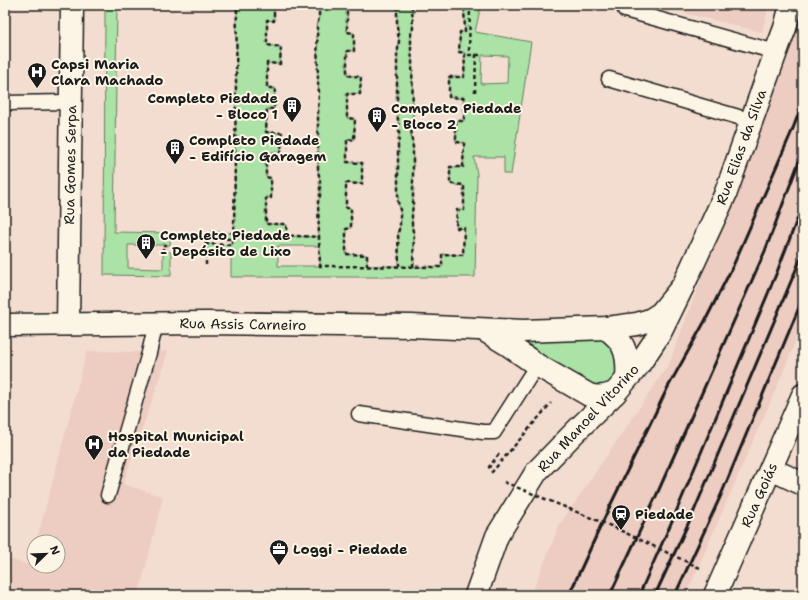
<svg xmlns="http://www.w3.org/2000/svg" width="808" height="600" font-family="'Shantell Sans',sans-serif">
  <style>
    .built { fill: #edccc1 }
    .green { fill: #abe2a5; stroke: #647f60; fill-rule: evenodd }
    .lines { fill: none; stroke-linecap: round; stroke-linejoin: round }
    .lane-casing { stroke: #1c1c1c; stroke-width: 17 }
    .street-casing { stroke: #1c1c1c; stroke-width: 25 }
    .secondary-casing { stroke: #1c1c1c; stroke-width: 25 }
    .path { stroke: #1c1c1c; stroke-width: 2.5; stroke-dasharray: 4 3; stroke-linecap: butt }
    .lane { stroke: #fcf5e5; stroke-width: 14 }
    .street { stroke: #fcf5e5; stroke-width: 22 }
    .secondary { stroke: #fcf5e5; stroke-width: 22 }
    .rail { stroke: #1c1c1c; stroke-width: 3 }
    .path-bridge { stroke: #1c1c1c; stroke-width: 2.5; stroke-dasharray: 4 3; stroke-linecap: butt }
    .labels { text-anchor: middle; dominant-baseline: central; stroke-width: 4; stroke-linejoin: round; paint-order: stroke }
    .poi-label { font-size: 14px; font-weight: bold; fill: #1c1c1c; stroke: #fcf5e5; text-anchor: start }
    .street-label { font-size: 14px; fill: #1c1c1c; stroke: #fcf5e5 }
  </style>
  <rect width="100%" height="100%" fill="#f3ddd0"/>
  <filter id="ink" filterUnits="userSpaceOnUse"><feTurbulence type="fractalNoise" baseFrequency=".025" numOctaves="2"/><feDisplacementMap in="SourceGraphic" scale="8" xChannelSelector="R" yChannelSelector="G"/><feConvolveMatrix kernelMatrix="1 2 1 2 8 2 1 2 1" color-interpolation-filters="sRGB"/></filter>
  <g filter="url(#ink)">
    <g class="built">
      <path d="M 661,5 L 769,5 L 762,32 L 660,7 Z"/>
      <path d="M 803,9 L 803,322 L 782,375 L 686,595 L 531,595 L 559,526 L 669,364 Z"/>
      <path d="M 87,351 L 138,352 L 168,351 L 157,386 L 123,484 L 163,497 L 139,593 L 143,595 L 5,595 L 5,558 L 29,565 L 34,548 L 34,566 L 58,566 L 58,542 L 36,542 L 52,484 Z"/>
    </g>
    <g class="green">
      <path d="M 105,5 L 117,5 L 114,232 L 171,233 L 170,245 L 128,245 L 128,268 L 163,269 L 163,252 L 171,252 L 171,276 L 104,275 Z"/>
      <path d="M 237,5 L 274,5 L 274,21 L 267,20 L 267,45 L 281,47 L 280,64 L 267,63 L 267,87 L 275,88 L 274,109 L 267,109 L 266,132 L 282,133 L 281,153 L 266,153 L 266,177 L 271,178 L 271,198 L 266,198 L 266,224 L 286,224 L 287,236 L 319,237 L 318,202 L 320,196 L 320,180 L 318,171 L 318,114 L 319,92 L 318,83 L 317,26 L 319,17 L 319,5 L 368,5 L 368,6 L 347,6 L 347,32 L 354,33 L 354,51 L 347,51 L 347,75 L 361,77 L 360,94 L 347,94 L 347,118 L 355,119 L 354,140 L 347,140 L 347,162 L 362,163 L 362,184 L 346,183 L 346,208 L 351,208 L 351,228 L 346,229 L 346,254 L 367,255 L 367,266 L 399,266 L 398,233 L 400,226 L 400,210 L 398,202 L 398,145 C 400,134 399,124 397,114 L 397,56 L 399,41 L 397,26 L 397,5 L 412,5 L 413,28 L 411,34 L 411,51 L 412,59 L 413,116 C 411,127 411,137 413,147 L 413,205 L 412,213 L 412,227 L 414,235 L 414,267 L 442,267 L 442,254 L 463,255 L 464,229 L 456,228 L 457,210 L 464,210 L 464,186 L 450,184 L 450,167 L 463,167 L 464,143 L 456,142 L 456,121 L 464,121 L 464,99 L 449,97 L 449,77 L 464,77 L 465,53 L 459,52 L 460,32 L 465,32 L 464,7 L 444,5 L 481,5 L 475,32 L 531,42 L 511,174 L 504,174 L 504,157 L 474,157 L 477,174 L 475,277 L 231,277 L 231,252 L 205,251 L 205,244 L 232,245 L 232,239 L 213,238 L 213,233 L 234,233 ZM 482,55 L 508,56 L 507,83 L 481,84 ZM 278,246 L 320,246 L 320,266 L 278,266 Z"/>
      <path d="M 510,337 L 607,339 L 620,356 L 616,381 L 596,389 Z"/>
    </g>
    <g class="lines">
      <defs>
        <g id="lane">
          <path d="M 625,10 L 776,52"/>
          <path d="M 609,79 L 752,121"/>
          <path d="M 5,103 L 71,102"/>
          <path d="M 359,414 L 483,432 L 494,432 L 537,365"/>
          <path d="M 108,495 L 149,353 L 156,323"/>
        </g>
        <g id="street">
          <path d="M 68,324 L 72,5"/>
          <path d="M 771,469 L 803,484"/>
        </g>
        <g id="secondary">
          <path d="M 5,325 L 206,323 L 412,326 L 523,331 L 607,328 L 637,324 L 650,320 L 661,313 L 683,286"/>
          <path d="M 607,328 C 610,332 615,335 618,339 C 628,350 628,365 627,378"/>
          <path d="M 484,330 L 507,344 L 537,365 L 589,395 C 599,398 606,396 615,393"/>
          <path d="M 476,595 L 497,536 L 537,471 L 576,431 L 615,393 L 638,366 L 660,333 L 683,286 L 725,195 L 776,52 L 785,28 L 791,5"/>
          <path d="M 715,595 L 803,395"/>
        </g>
      </defs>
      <use href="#lane" class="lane-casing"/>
      <use href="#street" class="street-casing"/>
      <use href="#secondary" class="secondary-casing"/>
      <g class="path">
        <path d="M 274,5 L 274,21 L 267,20 L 267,45 L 281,47 L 280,64 L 267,63 L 267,88 L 275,88 L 274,109 L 267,109 L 266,132 L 282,133 L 281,153 L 266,153 L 266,177 L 271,178 L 271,198 L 266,198 L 266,224 L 286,224 L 287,236"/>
        <path d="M 319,5 L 319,17 L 317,26 L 318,83 L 319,92 L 318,114 L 318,171 L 320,180 L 320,196 L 318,202 L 319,237"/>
        <path d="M 397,5 L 397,26 L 399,41 L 397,56 L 397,114 C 399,124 400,134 398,145 L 398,202 L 400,210 L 400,226 L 398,233 L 399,266"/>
        <path d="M 412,5 L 413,28 L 411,34 L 411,51 L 412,59 L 413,116 C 411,127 411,137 413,147 L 413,205 L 412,213 L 412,227 L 414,235 L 413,267"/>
        <path d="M 470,5 L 469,55 L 476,55 L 475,92"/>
        <path d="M 476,55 L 482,55"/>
        <path d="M 234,233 L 319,237 L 320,266 L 442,267 L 442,254 L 463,255 L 464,228 L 456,228 L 457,210 L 464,210 L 464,185 L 450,184 L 450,167 L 463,167 L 464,143 L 456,142 L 456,121 L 464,121 L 464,98 L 449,97 L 449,77 L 464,77 L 465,53 L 459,52 L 460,32 L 465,32 L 464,6 L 444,5"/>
        <path d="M 205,244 L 232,245 L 232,239 L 213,238 L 213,233"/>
        <path d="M 163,252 L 163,245 L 170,245"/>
        <path d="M 206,265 L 206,233 L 234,233 L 237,5"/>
        <path d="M 367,266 L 367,255 L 346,254 L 346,229 L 351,228 L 351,208 L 346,208 L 346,183 L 362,184 L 362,163 L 347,162 L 347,139 L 354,140 L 355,119 L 347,118 L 347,94 L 360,94 L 361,77 L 347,75 L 347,51 L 354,51 L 354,33 L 347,32 L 347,6 L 368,6 L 368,5"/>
        <path d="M 499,454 L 489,467 L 492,472 L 551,403"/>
      </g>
      <use href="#lane" class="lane"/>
      <use href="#street" class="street"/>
      <use href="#secondary" class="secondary"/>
      <g class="rail">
        <path d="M 569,595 L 609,508 L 668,387 L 705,321 L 733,266 L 792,131 L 803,102"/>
        <path d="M 610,595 L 657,494 L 765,251 L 803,151"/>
        <path d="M 639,595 L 676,512 L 777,272 L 803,204"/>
        <path d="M 655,595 L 694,511 L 803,253"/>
        <path d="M 675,595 L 721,495 L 803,298"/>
      </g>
      <path class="path-bridge" d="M 504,482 L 611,526 L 700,568"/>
    </g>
  </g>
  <defs>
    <symbol id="hospital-pin" viewBox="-11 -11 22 30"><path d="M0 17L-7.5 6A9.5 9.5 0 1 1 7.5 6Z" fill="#1c1c1c" stroke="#fcf5e5"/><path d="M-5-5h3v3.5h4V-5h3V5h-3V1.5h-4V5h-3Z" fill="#fff"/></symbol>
    <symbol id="building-pin" viewBox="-11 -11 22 30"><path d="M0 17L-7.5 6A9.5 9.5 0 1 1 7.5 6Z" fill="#1c1c1c" stroke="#fcf5e5"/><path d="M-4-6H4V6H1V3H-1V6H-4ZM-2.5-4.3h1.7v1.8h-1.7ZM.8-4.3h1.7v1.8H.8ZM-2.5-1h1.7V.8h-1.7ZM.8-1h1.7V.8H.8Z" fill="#fff"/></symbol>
    <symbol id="station-pin" viewBox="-11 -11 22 30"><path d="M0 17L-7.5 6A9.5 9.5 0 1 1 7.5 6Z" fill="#1c1c1c" stroke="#fcf5e5"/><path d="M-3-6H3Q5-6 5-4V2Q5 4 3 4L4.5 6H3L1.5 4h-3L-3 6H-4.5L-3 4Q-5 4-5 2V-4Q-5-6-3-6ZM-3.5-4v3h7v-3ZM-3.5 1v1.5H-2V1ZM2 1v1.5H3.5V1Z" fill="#fff"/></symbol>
    <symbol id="office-pin" viewBox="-11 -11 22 30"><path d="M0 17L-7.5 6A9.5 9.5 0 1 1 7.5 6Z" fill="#1c1c1c" stroke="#fcf5e5"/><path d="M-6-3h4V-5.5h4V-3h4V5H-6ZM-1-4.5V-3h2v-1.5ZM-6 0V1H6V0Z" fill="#fff"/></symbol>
  </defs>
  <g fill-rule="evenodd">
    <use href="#hospital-pin" x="26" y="61" width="22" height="30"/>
    <use href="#building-pin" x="281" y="95" width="22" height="30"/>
    <use href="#building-pin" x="366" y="105" width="22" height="30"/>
    <use href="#building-pin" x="164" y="137" width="22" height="30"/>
    <use href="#building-pin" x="135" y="232" width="22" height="30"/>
    <use href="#hospital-pin" x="83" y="433" width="22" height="30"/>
    <use href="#station-pin" x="610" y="503" width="22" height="30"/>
    <use href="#office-pin" x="268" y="538" width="22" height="30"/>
  </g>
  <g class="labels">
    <g class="poi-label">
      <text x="51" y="64">Capsi Maria<tspan x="51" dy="16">Clara Machado</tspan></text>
      <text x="278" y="98" text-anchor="end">Completo Piedade<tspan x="278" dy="16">- Bloco 1</tspan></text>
      <text x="391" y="108">Completo Piedade<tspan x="391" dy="16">- Bloco 2</tspan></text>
      <text x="189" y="140">Completo Piedade<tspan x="189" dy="16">- Edifício Garagem</tspan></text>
      <text x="160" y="235">Completo Piedade<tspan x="160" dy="16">- Depósito de Lixo</tspan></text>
      <text x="108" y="436">Hospital Municipal<tspan x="108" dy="16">da Piedade</tspan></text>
      <text x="635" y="514">Piedade</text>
      <text x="293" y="549">Loggi - Piedade</text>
    </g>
    <g class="street-label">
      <text transform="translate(741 147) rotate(-70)">Rua Elias da Silva</text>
      <text transform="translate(70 165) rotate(-89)">Rua Gomes Serpa</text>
      <text transform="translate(243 324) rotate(1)">Rua Assis Carneiro</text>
      <text transform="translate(588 418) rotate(-47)">Rua Manoel Vitorino</text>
      <text transform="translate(759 495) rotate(-66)">Rua Goiás</text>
    </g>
  </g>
  <rect width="808" height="600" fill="none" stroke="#fcf5e5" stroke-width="20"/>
  <rect x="10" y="10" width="788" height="580" fill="none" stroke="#1c1c1c" stroke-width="1.5" filter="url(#ink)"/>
  <g transform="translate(46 554) rotate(67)"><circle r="19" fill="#fcf5e5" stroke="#a29e95"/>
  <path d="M0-3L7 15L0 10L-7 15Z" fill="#1c1c1c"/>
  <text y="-6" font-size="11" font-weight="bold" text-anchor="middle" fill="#1c1c1c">N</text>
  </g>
</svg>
